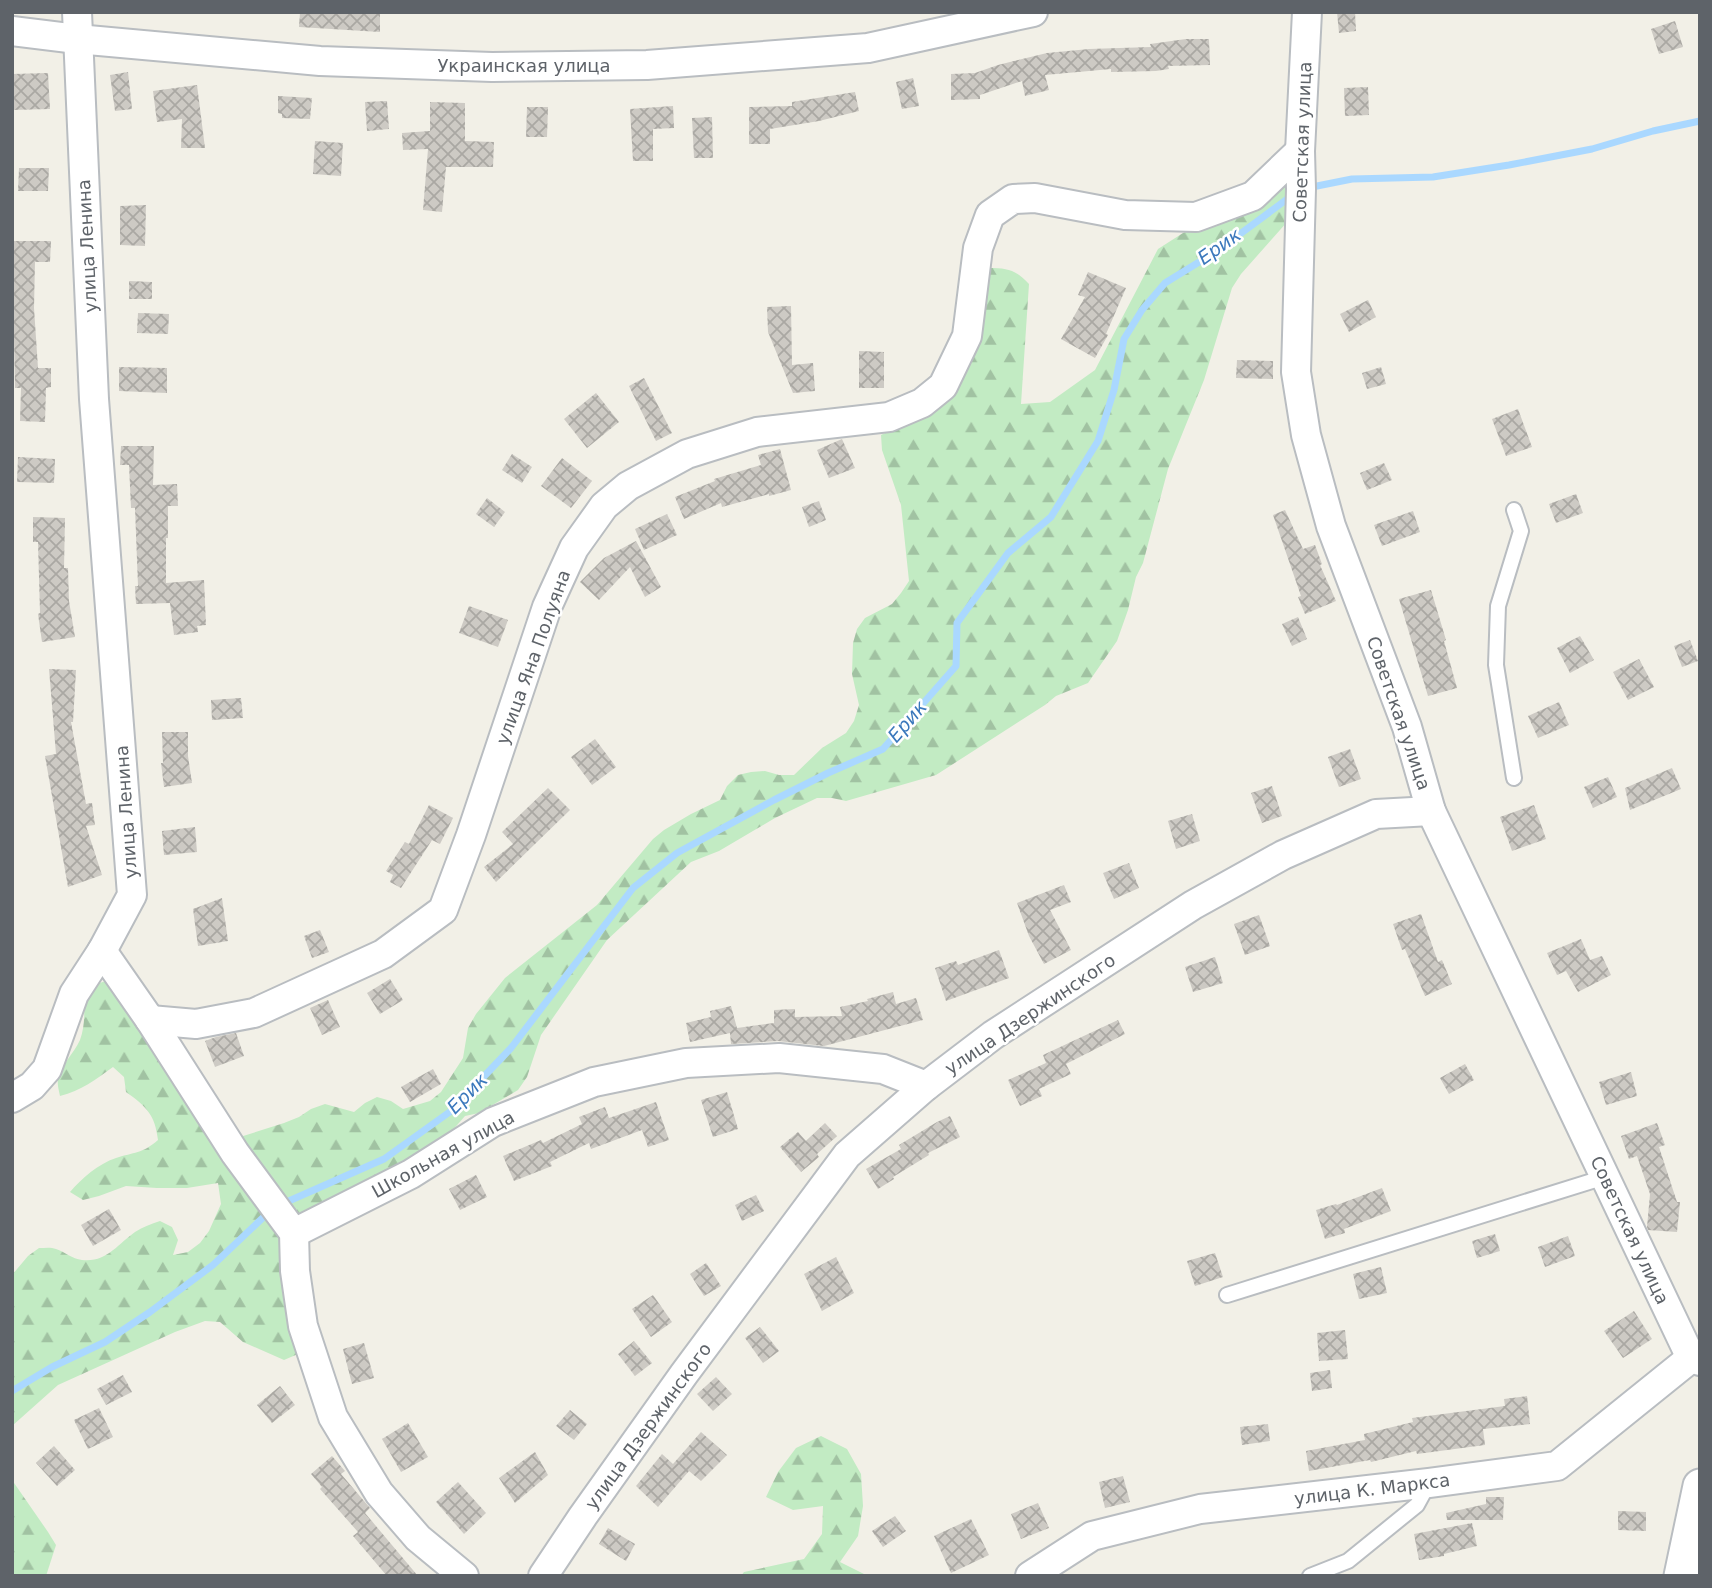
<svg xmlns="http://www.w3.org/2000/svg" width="1712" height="1588" font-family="'DejaVu Sans',sans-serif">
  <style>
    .forest { fill: url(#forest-firs) }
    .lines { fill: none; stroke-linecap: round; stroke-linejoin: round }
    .stream { stroke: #aad8ff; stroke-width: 7 }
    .building { fill: url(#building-cross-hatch) }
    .service-casing { stroke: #b9bdc1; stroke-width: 18 }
    .minor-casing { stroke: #b9bdc1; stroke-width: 32 }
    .tertiary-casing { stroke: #b9bdc1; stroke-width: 37 }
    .service { stroke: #fff; stroke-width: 14 }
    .minor { stroke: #fff; stroke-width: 28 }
    .tertiary { stroke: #fff; stroke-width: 33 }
    .labels { text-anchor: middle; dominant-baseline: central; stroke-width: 5; stroke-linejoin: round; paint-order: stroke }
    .street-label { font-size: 18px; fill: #5e6369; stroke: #fff }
    .water-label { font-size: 19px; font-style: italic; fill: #3b78bc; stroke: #fff }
  </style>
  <defs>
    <pattern id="forest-firs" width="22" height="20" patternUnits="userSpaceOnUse" patternTransform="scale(1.75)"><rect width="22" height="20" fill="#c2ebc3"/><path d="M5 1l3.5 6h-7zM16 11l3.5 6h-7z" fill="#a1c2a2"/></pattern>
    <pattern id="building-cross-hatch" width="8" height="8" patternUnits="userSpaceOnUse" patternTransform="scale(1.75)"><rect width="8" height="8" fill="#cdcac4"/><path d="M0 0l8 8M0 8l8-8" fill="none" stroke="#aaa8a3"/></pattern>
  </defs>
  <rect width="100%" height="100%" fill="#f2f0e7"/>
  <g class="forest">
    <path d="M 1294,171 L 1288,221 L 1241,274 L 1232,288 L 1204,380 L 1168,469 L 1143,563 L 1136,577 L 1128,610 L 1117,641 L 1088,683 L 1056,696 L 1045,705 L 936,775 L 846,801 L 832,798 L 817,798 L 775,818 L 719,851 L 691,862 L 607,940 L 541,1035 L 527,1077 L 518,1090 L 479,1113 L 465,1116 L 444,1140 L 317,1216 L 297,1215 L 240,1137 L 284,1123 L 299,1117 L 311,1109 L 325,1104 L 354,1112 L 365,1103 L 377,1097 L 391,1101 L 403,1109 L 430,1101 L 441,1092 L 463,1058 L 468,1028 L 476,1014 L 505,978 L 597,905 L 653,839 L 664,830 L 691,814 L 720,800 L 727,786 L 738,775 L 751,772 L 765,771 L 779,775 L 794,775 L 822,748 L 846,733 L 854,721 L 859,705 L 852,674 L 853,643 L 857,629 L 865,618 L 892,604 L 901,593 L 909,581 L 901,505 L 882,450 L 881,435 L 939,407 L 989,268 C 1008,268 1016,270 1029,284 L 1021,404 L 1050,402 L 1095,370 L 1158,249 L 1183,233 L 1196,227 Z"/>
    <path d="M 106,981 L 287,1230 L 298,1354 L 284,1360 L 243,1342 L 220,1322 L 205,1321 L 175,1332 L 58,1385 L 12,1426 L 12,1275 L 28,1256 L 39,1248 C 45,1248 51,1247 56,1249 C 65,1252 72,1259 82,1260 C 106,1263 118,1244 135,1232 C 143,1227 151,1224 160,1221 L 172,1227 L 178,1240 L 173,1255 L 188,1252 L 200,1243 L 209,1231 L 221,1204 L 218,1183 L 187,1188 L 157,1188 L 126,1186 L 99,1196 L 83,1200 L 70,1192 C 82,1178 98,1164 116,1158 C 134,1152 142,1154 158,1140 C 155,1115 147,1107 126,1092 L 124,1077 L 113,1067 C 96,1079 81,1091 60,1096 C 59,1091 57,1084 58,1080 C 60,1065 74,1054 80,1040 C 85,1026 85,1011 83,996 L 93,985 Z"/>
    <path d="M 821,1436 L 847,1449 L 861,1474 L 863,1506 L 858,1536 L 840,1562 L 868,1576 L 741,1576 L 744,1572 L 804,1559 L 822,1534 L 823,1506 L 793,1510 L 766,1497 L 778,1472 L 796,1448 Z"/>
    <path d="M 12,1480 L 48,1532 L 56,1545 L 46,1576 L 12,1576 Z"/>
  </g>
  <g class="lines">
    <g class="stream">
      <path d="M 1307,188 L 1352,179 L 1433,177 L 1509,165 L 1592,149 L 1653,131 L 1700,121"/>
      <path d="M 282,1204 L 384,1159 L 451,1111 L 511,1048 L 633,888 L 677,853 L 774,800 L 828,773 L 883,749 L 956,666 L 957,623 L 1008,553 L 1051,517 L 1098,441 L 1114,390 L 1124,339 L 1142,310 L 1165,283 L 1217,251 L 1294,194"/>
      <path d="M 12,1391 L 52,1367 L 105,1342 L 150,1312 L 213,1265 L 271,1210"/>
    </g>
  </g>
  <g class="building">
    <path d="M 300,12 L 380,12 L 380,32 L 299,27 Z"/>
    <path d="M 1337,12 L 1355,12 L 1356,31 L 1339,33 Z"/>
    <path d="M 1675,21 L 1683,47 L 1659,54 L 1651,29 Z"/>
    <path d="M 1186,39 L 1209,39 L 1210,65 L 1168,66 L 1169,69 L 1156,71 L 1111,72 L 1111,69 L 1045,75 L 1049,90 L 1025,96 L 1022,81 L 980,95 L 980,99 L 951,100 L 951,74 L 975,73 L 998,65 L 1047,53 L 1089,49 L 1151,47 L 1150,44 Z"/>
    <path d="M 128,72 L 132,109 L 115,111 L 110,75 Z"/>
    <path d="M 48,73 L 50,109 L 13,110 L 12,74 Z"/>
    <path d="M 913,78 L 919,106 L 902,109 L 896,82 Z"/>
    <path d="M 197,85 L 205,148 L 181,148 L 182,119 L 157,122 L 153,91 Z"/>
    <path d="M 1368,87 L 1369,115 L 1345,116 L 1344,88 Z"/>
    <path d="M 855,92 L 859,111 L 819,121 L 770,129 L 770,144 L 749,144 L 749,107 L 792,106 L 792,102 Z"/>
    <path d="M 278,96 L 312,98 L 310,119 L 282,118 L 282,114 L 278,113 Z"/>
    <path d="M 387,101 L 389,129 L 367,131 L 365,102 Z"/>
    <path d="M 430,102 L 465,103 L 465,141 L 494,142 L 493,167 L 446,167 L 442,212 L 423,210 L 428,149 L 403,150 L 402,133 L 430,131 Z"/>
    <path d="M 673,106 L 674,128 L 653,129 L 653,161 L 633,161 L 630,109 Z"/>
    <path d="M 527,107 L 548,107 L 547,137 L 526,137 Z"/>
    <path d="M 712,117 L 713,158 L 694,158 L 692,118 Z"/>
    <path d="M 315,141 L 343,143 L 341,176 L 313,174 Z"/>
    <path d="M 19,168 L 49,168 L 48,191 L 18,191 Z"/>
    <path d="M 146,205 L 145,246 L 120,245 L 120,206 Z"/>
    <path d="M 14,241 L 51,241 L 50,262 L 35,262 L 34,308 L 38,368 L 51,368 L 51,387 L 46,388 L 45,422 L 20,421 L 21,388 L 15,388 L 14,340 L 12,340 L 12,276 L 14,276 Z"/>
    <path d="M 1088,272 L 1126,288 L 1106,334 L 1108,335 L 1095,358 L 1061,339 L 1085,297 L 1078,295 Z"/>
    <path d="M 129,281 L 152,282 L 152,299 L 129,299 Z"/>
    <path d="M 1368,300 L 1376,317 L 1349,332 L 1340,314 Z"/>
    <path d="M 791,306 L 792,365 L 813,363 L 815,391 L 793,393 L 768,332 L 767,307 Z"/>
    <path d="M 138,313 L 169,314 L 168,334 L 137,333 Z"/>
    <path d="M 859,351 L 884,352 L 884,388 L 859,388 Z"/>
    <path d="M 1237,360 L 1273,361 L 1273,379 L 1236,378 Z"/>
    <path d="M 119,367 L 167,368 L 167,393 L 119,391 Z"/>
    <path d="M 1381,367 L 1386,384 L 1367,389 L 1362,373 Z"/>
    <path d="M 644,378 L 672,433 L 656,441 L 629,386 Z"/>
    <path d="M 596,393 L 619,422 L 587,448 L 564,419 Z"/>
    <path d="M 1518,409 L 1532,447 L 1506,456 L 1492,419 Z"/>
    <path d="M 842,439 L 855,468 L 829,478 L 817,450 Z"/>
    <path d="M 121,446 L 154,446 L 153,485 L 177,484 L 178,506 L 168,506 L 168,538 L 166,538 L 166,583 L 204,580 L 206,625 L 197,626 L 198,632 L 174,635 L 170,603 L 136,604 L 135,586 L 138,586 L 135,508 L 131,508 L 129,465 L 120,465 Z"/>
    <path d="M 780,449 L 791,490 L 769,496 L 769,494 L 722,507 L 721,503 L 684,519 L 675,497 L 715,481 L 714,479 L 761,465 L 758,455 Z"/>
    <path d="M 512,454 L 532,467 L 522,483 L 502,470 Z"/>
    <path d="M 18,457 L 55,459 L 54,483 L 17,482 Z"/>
    <path d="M 562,458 L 592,481 L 571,508 L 541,486 Z"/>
    <path d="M 1384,463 L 1392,480 L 1367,490 L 1360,473 Z"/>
    <path d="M 1576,494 L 1583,513 L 1556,523 L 1549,504 Z"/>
    <path d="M 487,498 L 505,512 L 494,527 L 476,514 Z"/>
    <path d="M 819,501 L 826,520 L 809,527 L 802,507 Z"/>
    <path d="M 1285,510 L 1303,549 L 1315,545 L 1322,564 L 1320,565 L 1336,601 L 1305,614 L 1298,597 L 1301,596 L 1273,515 Z"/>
    <path d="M 1413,511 L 1420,532 L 1382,546 L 1374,525 Z"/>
    <path d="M 667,514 L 677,535 L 644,550 L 635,529 Z"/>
    <path d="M 33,517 L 65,518 L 64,568 L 68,568 L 69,601 L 75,637 L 42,642 L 38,614 L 40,613 L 38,542 L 33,542 Z"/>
    <path d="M 636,541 L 661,587 L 645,597 L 630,567 L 599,600 L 580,582 L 604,558 Z"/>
    <path d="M 1431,590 L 1446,640 L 1444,641 L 1457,688 L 1428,696 L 1399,599 Z"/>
    <path d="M 469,606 L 508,620 L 498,647 L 459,633 Z"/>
    <path d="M 1298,617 L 1307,639 L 1292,646 L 1282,624 Z"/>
    <path d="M 1580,636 L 1594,660 L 1570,673 L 1557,648 Z"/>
    <path d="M 1690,640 L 1698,661 L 1682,667 L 1674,646 Z"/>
    <path d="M 1639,659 L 1654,687 L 1628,700 L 1613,672 Z"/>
    <path d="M 49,669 L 76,670 L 73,722 L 71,722 L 86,804 L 92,803 L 95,825 L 86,826 L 102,875 L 68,887 L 45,756 L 56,754 Z"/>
    <path d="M 241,698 L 243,718 L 212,720 L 211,700 Z"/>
    <path d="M 1559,702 L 1569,725 L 1538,738 L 1528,716 Z"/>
    <path d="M 162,732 L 188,732 L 188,756 L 192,783 L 164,787 L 161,763 L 163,763 Z"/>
    <path d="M 595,739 L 616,767 L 592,785 L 571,757 Z"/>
    <path d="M 1350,749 L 1361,779 L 1339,787 L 1328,757 Z"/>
    <path d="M 1672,768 L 1681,789 L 1630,810 L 1625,788 Z"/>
    <path d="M 1608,777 L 1617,797 L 1593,808 L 1584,787 Z"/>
    <path d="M 1272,786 L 1282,816 L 1262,823 L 1251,793 Z"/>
    <path d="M 548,788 L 570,810 L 496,882 L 484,867 L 513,844 L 502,832 Z"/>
    <path d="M 429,805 L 453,818 L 440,844 L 432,840 L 401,888 L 390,882 L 393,875 L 386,871 L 405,842 L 409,844 Z"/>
    <path d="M 1534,805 L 1546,839 L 1512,851 L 1500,817 Z"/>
    <path d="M 1192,814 L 1200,841 L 1176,849 L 1168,821 Z"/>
    <path d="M 195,827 L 197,852 L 164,855 L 162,831 Z"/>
    <path d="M 1129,863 L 1139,888 L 1114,899 L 1103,873 Z"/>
    <path d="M 1064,885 L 1071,902 L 1050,910 L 1071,950 L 1044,964 L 1029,936 L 1017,903 Z"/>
    <path d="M 222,898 L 228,941 L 198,946 L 193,909 Z"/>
    <path d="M 1421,914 L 1438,962 L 1442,960 L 1452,984 L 1425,996 L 1405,949 L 1402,950 L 1393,924 Z"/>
    <path d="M 1259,915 L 1270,946 L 1245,955 L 1234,924 Z"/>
    <path d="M 320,930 L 329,952 L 312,958 L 304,936 Z"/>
    <path d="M 1581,939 L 1590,960 L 1602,956 L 1611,975 L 1578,992 L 1566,971 L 1557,975 L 1547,953 Z"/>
    <path d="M 999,950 L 1009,978 L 946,1001 L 935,968 L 956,961 L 958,965 Z"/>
    <path d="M 1215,957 L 1223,983 L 1193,992 L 1185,967 Z"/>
    <path d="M 390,979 L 403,1000 L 380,1014 L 367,993 Z"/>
    <path d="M 893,992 L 896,1004 L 916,998 L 923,1020 L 824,1046 L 778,1041 L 731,1044 L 730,1033 L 690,1042 L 686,1023 L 711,1017 L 710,1011 L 731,1006 L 737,1028 L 774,1023 L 774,1010 L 795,1009 L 795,1017 L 842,1016 L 840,1007 L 868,1001 L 867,999 Z"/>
    <path d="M 328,1000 L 340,1027 L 322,1035 L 310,1008 Z"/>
    <path d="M 1118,1020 L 1125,1034 L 1066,1064 L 1071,1074 L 1039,1089 L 1042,1096 L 1020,1106 L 1008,1080 L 1046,1063 L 1043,1055 Z"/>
    <path d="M 236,1033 L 244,1056 L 215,1067 L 205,1041 L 216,1037 Z"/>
    <path d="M 1465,1064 L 1474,1080 L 1449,1094 L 1440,1078 Z"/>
    <path d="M 433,1069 L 441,1084 L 410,1102 L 401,1087 Z"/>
    <path d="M 1631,1072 L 1637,1096 L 1606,1105 L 1599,1082 Z"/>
    <path d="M 727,1092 L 738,1129 L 713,1137 L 701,1100 Z"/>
    <path d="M 656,1102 L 669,1140 L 648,1147 L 642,1130 L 591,1149 L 589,1143 L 550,1162 L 552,1166 L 514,1181 L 503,1156 L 541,1140 L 543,1143 L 582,1124 L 579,1117 L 605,1107 L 609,1118 Z"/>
    <path d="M 950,1116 L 960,1137 L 928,1153 L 929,1155 L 893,1177 L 894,1179 L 878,1189 L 866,1169 L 901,1149 L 899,1145 L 937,1122 Z"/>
    <path d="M 825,1123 L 837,1136 L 817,1154 L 819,1157 L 801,1172 L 780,1147 L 798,1132 L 806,1141 Z"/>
    <path d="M 1657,1123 L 1665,1145 L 1659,1147 L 1677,1202 L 1680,1202 L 1677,1232 L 1648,1230 L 1647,1227 L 1650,1194 L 1637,1156 L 1629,1159 L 1621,1136 Z"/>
    <path d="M 476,1175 L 487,1197 L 460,1210 L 449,1189 Z"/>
    <path d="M 1382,1188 L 1391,1211 L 1344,1229 L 1345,1233 L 1325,1239 L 1316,1210 L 1336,1204 L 1337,1205 Z"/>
    <path d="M 756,1195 L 764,1211 L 742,1221 L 735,1205 Z"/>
    <path d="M 109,1209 L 121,1230 L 93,1246 L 81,1225 Z"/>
    <path d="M 1495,1234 L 1500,1251 L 1477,1258 L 1472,1241 Z"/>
    <path d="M 1568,1236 L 1575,1256 L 1545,1267 L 1538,1247 Z"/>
    <path d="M 1215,1253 L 1223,1277 L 1195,1286 L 1187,1261 Z"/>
    <path d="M 836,1257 L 854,1293 L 822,1311 L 804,1274 Z"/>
    <path d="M 706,1263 L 721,1286 L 704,1296 L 690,1274 Z"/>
    <path d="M 1381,1267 L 1387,1293 L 1359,1299 L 1353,1274 Z"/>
    <path d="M 653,1295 L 672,1322 L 651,1337 L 632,1309 Z"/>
    <path d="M 1634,1311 L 1652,1339 L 1623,1358 L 1604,1331 Z"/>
    <path d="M 760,1327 L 779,1351 L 763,1363 L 745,1338 Z"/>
    <path d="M 1345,1330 L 1348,1359 L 1319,1361 L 1317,1333 Z"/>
    <path d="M 634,1341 L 652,1363 L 635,1376 L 618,1354 Z"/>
    <path d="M 364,1343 L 374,1378 L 352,1384 L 343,1349 Z"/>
    <path d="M 1330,1370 L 1332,1388 L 1312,1391 L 1310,1373 Z"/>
    <path d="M 123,1375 L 132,1392 L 106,1405 L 97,1389 Z"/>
    <path d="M 716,1377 L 732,1394 L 713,1411 L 697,1394 Z"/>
    <path d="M 280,1386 L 295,1405 L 272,1423 L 257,1405 Z"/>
    <path d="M 1527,1396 L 1530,1424 L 1483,1429 L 1485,1445 L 1417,1454 L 1416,1451 L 1371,1462 L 1370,1460 L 1309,1471 L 1306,1451 L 1365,1440 L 1364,1434 L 1413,1422 L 1412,1418 L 1505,1406 L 1504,1399 Z"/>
    <path d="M 99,1408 L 113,1437 L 88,1449 L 74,1420 Z"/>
    <path d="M 570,1410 L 587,1424 L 574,1440 L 556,1426 Z"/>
    <path d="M 408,1423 L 428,1457 L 401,1472 L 382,1439 Z"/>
    <path d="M 1268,1424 L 1270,1441 L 1242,1445 L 1240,1427 Z"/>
    <path d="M 701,1432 L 727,1455 L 701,1481 L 689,1471 L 658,1507 L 636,1486 L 662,1454 L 673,1464 Z"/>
    <path d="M 54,1446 L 75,1470 L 57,1486 L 36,1463 Z"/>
    <path d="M 535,1452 L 548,1475 L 515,1503 L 499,1478 Z"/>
    <path d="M 332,1456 L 345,1471 L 341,1474 L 370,1508 L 365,1513 L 418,1576 L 387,1576 L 353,1536 L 358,1532 L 320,1489 L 322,1487 L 311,1474 Z"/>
    <path d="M 1123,1476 L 1130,1502 L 1105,1508 L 1099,1482 Z"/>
    <path d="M 458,1482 L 486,1513 L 464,1534 L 436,1502 Z"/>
    <path d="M 1486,1497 L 1504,1497 L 1503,1520 L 1447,1520 L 1446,1513 L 1486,1504 Z"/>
    <path d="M 1038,1503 L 1049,1528 L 1021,1539 L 1011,1514 Z"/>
    <path d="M 1618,1511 L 1646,1512 L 1646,1531 L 1618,1530 Z"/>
    <path d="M 895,1516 L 906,1531 L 883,1547 L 872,1531 Z"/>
    <path d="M 971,1519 L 989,1555 L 951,1573 L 934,1536 Z"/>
    <path d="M 1472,1523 L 1477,1546 L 1444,1554 L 1444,1556 L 1419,1560 L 1414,1534 Z"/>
    <path d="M 608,1528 L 635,1544 L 626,1561 L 599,1544 Z"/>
  </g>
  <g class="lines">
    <defs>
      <g id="service">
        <path d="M 1514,778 L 1496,665 L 1498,606 L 1521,531 L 1514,510"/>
        <path d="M 1227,1295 L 1605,1177"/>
        <path d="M 1310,1576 L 1348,1561 L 1417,1505 L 1429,1483"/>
      </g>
      <g id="minor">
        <path d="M 1307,12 L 1300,151 L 1301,189 L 1296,372 L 1306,435 L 1331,526 L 1407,727 L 1431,811 L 1691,1358 L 1700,1361"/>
        <path d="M 12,31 L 77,39 L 320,61 L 492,67 L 647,65 L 868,48 L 1033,12"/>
        <path d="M 102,951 L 150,1020 L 235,1153 L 294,1233 L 295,1271 L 303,1326 L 333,1417 L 379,1493 L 418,1538 L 464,1576"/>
        <path d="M 150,1020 L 196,1024 L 254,1013 L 383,954 L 443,910 L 471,835 L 547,607 L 574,548 L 604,506 L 628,486 L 687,454 L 757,432 L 889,417 L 922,403 L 943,386 L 967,336 L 978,248 L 990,215 L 1013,199 L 1035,198 L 1125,215 L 1196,217 L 1253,196 L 1300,151"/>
        <path d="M 12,1098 L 32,1086 L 47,1069 L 74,994 L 102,951 L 132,895 L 94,399 L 77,12"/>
        <path d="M 294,1233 L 411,1174 L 493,1122 L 594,1082 L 686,1063 L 779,1058 L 883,1069 L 926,1086"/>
        <path d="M 543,1576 L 583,1516 L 684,1374 L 847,1155 L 926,1086 L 993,1035 L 1193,905 L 1283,855 L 1376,814 L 1431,811"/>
        <path d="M 1030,1576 L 1092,1536 L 1200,1509 L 1429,1483 L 1557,1466 L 1691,1358"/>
      </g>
      <path id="tertiary" d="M 1681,1576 L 1700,1486"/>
    </defs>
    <use href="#service" class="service-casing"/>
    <use href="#minor" class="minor-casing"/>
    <use href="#tertiary" class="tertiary-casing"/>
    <use href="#service" class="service"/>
    <use href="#minor" class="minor"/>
    <use href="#tertiary" class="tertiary"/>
  </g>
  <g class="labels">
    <g class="street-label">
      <text x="524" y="65">Украинская улица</text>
      <text transform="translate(1302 142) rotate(-88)">Советская улица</text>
      <text transform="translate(87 246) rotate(-93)">улица Ленина</text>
      <text transform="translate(533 657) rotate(-70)">улица Яна Полуяна</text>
      <text transform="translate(1399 713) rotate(71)">Советская улица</text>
      <text transform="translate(126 812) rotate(-94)">улица Ленина</text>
      <text transform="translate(1030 1014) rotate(-34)">улица Дзержинского</text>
      <text transform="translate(443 1154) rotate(-29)">Школьная улица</text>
      <text transform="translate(1630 1230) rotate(65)">Советская улица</text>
      <text transform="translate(648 1426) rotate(-54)">улица Дзержинского</text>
      <text transform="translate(1372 1489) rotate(-7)">улица К. Маркса</text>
    </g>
    <g class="water-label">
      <text transform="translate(1219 246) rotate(-35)">Ерик</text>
      <text transform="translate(907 721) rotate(-49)">Ерик</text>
      <text transform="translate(467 1093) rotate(-45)">Ерик</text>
    </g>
  </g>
  <rect width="1712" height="1588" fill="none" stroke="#5e6369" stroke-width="28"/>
</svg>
